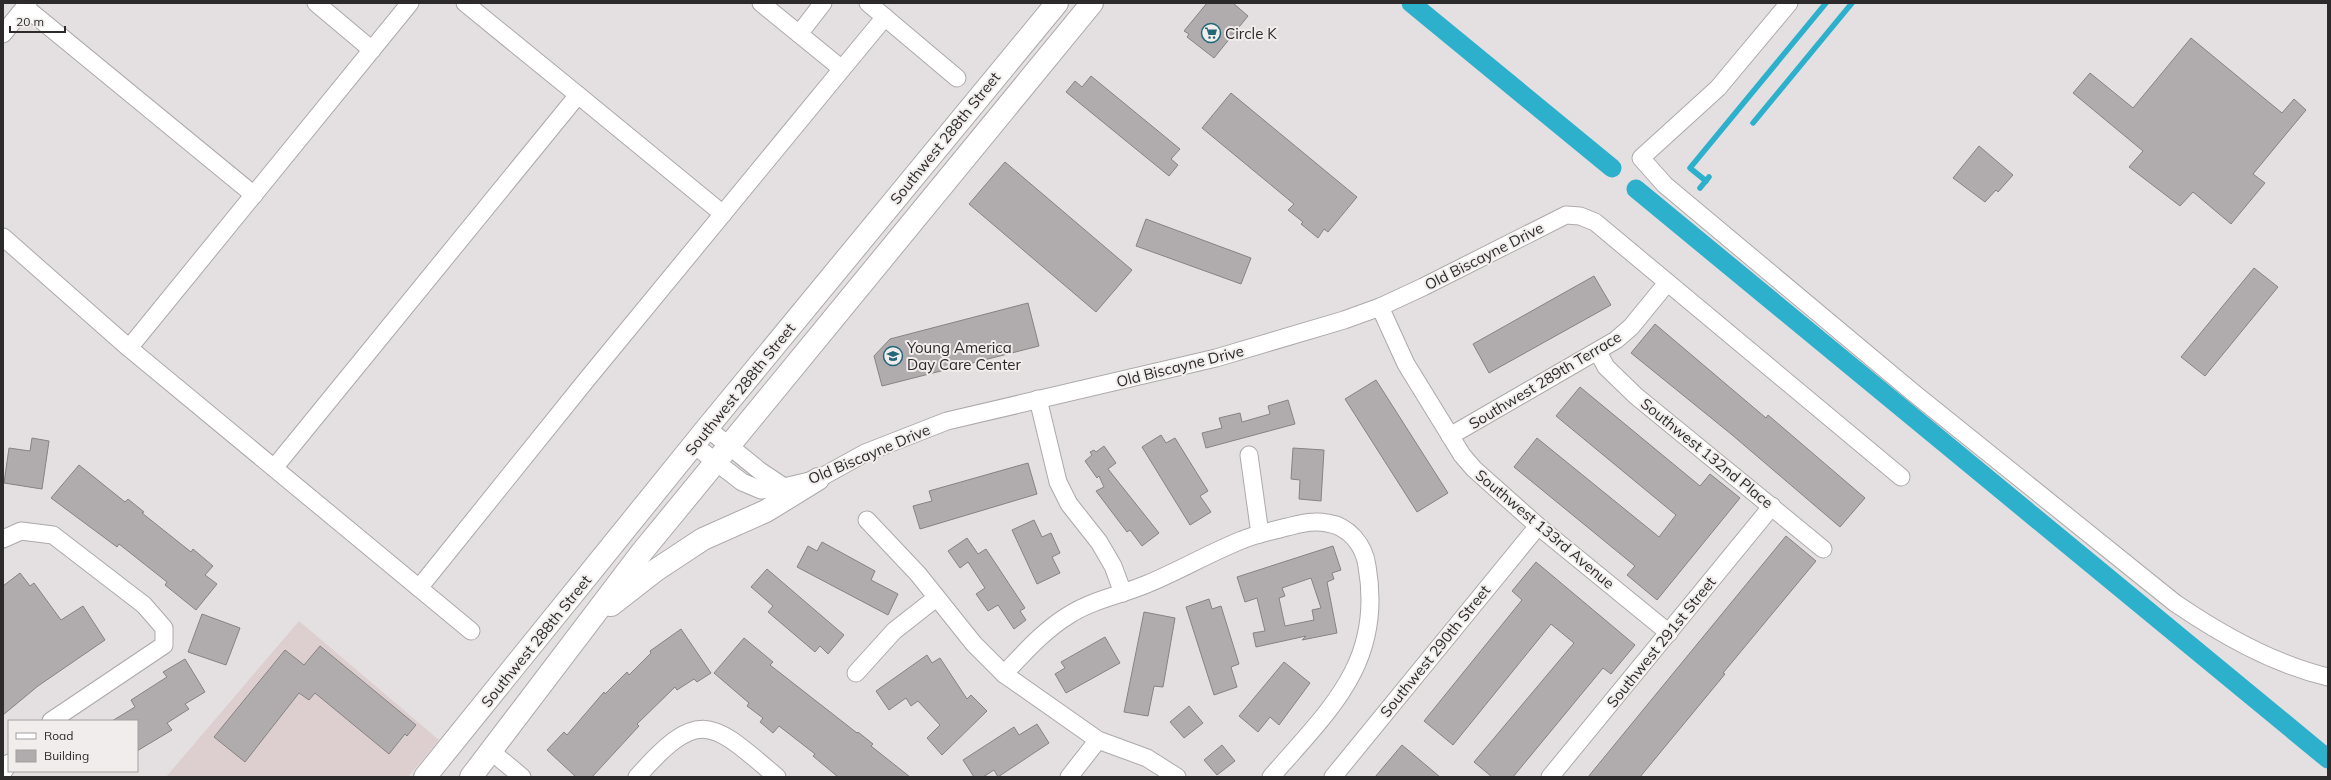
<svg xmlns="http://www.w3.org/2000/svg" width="2331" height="780" font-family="Mulish,sans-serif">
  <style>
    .built { fill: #ddcfd0 }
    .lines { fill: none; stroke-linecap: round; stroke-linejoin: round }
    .stream { stroke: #2cb0cc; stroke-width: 5.5 }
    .canal { stroke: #2cb0cc; stroke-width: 19 }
    .building { fill: #b0abac; stroke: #878383; fill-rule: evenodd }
    .minor-casing { stroke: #ada9a9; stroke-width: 19 }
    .secondary-casing { stroke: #ada9a9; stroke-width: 24 }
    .minor { stroke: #fff; stroke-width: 17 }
    .secondary { stroke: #fff; stroke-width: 22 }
    .labels { text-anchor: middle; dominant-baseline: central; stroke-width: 4; stroke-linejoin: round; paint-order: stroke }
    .poi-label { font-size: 15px; fill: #2c2a2a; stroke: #f2eded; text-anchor: start }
    .street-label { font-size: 15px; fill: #2c2a2a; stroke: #f2eded }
  </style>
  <rect width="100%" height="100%" fill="#e4dfe0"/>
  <path class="built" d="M 299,621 L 439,740 L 408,777 L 166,777 Z"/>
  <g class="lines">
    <g class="stream">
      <path d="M 1753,123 L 1852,3"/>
      <path d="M 1706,181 L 1690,168 L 1826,3"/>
      <path d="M 1700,188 L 1709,177"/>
    </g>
    <g class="canal">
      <path d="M 1411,3 L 1612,168"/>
      <path d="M 1636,189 L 2328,759"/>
    </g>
  </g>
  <g class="building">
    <path d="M 1207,3 L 1233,3 L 1248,16 L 1214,58 L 1187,37 L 1189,34 L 1184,31 Z"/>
    <path d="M 2191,38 L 2282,113 L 2294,99 L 2306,110 L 2253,174 L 2265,183 L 2231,224 L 2193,192 L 2180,206 L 2129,167 L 2143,151 L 2073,93 L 2090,73 L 2133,108 Z"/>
    <path d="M 1091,76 L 1180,149 L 1171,159 L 1178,165 L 1169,176 L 1066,92 L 1075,81 L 1082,87 Z"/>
    <path d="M 1231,93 L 1357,197 L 1328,232 L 1324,229 L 1318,238 L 1301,224 L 1303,222 L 1288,210 L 1294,204 L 1202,128 Z"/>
    <path d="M 1979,146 L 2013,175 L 1998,192 L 1996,190 L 1985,202 L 1953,178 Z"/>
    <path d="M 1005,162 L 1132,270 L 1096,312 L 969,204 Z"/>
    <path d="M 1146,219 L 1251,258 L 1241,284 L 1136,246 Z"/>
    <path d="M 2254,268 L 2278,287 L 2205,376 L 2181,357 Z"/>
    <path d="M 1594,276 L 1611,305 L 1489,373 L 1473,344 Z"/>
    <path d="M 1028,303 L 1039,346 L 882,386 L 874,356 L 890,339 Z"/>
    <path d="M 1655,324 L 1766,418 L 1768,415 L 1865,498 L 1840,527 L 1731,434 L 1631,353 Z"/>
    <path d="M 1376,380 L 1448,493 L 1417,512 L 1345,399 Z"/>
    <path d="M 1580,387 L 1700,486 L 1710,474 L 1740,498 L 1657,600 L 1627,575 L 1635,566 L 1514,467 L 1537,438 L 1659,537 L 1676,515 L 1556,416 Z"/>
    <path d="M 1288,400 L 1295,424 L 1206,448 L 1202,433 L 1222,428 L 1219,418 L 1240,413 L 1242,422 L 1270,414 L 1268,406 Z"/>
    <path d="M 1161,435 L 1166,443 L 1175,438 L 1208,491 L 1200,496 L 1211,512 L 1190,525 L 1142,447 Z"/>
    <path d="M 32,438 L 49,441 L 42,489 L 4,483 L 9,448 L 30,451 Z"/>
    <path d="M 1104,446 L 1116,463 L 1108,469 L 1159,533 L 1142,546 L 1130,530 L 1127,532 L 1096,491 L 1104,487 L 1099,476 L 1097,478 L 1085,461 L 1092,455 L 1090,452 L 1094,450 L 1096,452 Z"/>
    <path d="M 1293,448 L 1324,450 L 1321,501 L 1299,499 L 1300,480 L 1291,479 Z"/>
    <path d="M 1028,463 L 1037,494 L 920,529 L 913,506 L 932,501 L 929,491 Z"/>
    <path d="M 79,465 L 125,502 L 128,499 L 144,512 L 142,513 L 191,552 L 193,549 L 213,566 L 205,575 L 217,584 L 196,610 L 165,585 L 167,582 L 119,544 L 117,547 L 51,498 Z"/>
    <path d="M 1034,520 L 1042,537 L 1051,533 L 1060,553 L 1052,557 L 1060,573 L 1037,584 L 1012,530 Z"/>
    <path d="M 1786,536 L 1816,561 L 1723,673 L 1725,674 L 1640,777 L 1588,777 Z"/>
    <path d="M 967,538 L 978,554 L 986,549 L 1025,608 L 1020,611 L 1026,620 L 1014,629 L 998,605 L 988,611 L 976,594 L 985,588 L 968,562 L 960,568 L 948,551 Z"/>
    <path d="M 822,542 L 875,571 L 871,580 L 898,594 L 888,615 L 797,567 L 808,546 L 817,551 Z"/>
    <path d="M 1333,546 L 1341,570 L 1332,573 L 1334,579 L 1327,582 L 1337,633 L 1302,640 L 1306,636 L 1256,647 L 1253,633 L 1265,631 L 1257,598 L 1245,602 L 1237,577 ZM 1311,578 L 1321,608 L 1312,610 L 1314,620 L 1285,626 L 1279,598 L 1285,596 L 1282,588 Z"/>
    <path d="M 1536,562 L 1635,645 L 1611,674 L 1603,668 L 1513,777 L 1492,777 L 1474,762 L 1574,643 L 1551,624 L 1453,745 L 1424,721 L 1522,600 L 1512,591 Z"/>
    <path d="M 767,569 L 844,635 L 828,654 L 820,646 L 815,652 L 768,612 L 773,606 L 751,587 Z"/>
    <path d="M 20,573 L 30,586 L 34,583 L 61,620 L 83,606 L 105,640 L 38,686 L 3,715 L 3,586 Z"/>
    <path d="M 1209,599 L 1212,609 L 1221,606 L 1239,664 L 1231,667 L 1237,687 L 1214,695 L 1186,607 Z"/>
    <path d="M 1144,612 L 1175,618 L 1163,687 L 1154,686 L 1148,716 L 1124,712 Z"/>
    <path d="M 202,614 L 240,628 L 226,665 L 188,652 Z"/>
    <path d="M 681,629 L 711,673 L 697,682 L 694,679 L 677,690 L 675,687 L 637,724 L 639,726 L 592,777 L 576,777 L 547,750 L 564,732 L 567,735 L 604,692 L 605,694 L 627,672 L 629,675 L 651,653 L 650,651 Z"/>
    <path d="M 1105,637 L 1120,663 L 1066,693 L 1055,674 L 1065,668 L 1061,662 Z"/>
    <path d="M 744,638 L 773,662 L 770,665 L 857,733 L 858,732 L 873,744 L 871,746 L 910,777 L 838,777 L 813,756 L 815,754 L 779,726 L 773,733 L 760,722 L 763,718 L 747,706 L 749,703 L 714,673 Z"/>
    <path d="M 320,646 L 416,725 L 407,736 L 405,734 L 389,754 L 315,693 L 309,700 L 299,693 L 245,762 L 214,737 L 285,650 L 304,665 Z"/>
    <path d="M 927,655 L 932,663 L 940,658 L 967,699 L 971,695 L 987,711 L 942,755 L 927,738 L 940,725 L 918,701 L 911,706 L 906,698 L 889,710 L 876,691 Z"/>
    <path d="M 185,659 L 205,692 L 185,704 L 189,709 L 167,723 L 172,730 L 137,751 L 137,721 L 112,721 L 135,707 L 131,700 L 167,677 L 163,672 Z"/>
    <path d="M 1284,662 L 1310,683 L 1279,725 L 1270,717 L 1258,732 L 1239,716 Z"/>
    <path d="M 1189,706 L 1203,723 L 1184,738 L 1170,722 Z"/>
    <path d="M 1037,724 L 1049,743 L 998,777 L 994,770 L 983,777 L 974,777 L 963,760 L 1014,727 L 1019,735 Z"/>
    <path d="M 1222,745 L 1235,761 L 1217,775 L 1204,760 Z"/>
    <path d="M 1402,745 L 1440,777 L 1375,777 Z"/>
  </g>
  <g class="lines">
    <defs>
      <g id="minor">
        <path d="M 316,3 L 372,50"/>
        <path d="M 465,3 L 578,95"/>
        <path d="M 761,3 L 842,69 L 885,17"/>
        <path d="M 868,3 L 957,78"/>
        <path d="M 1789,3 L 1718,88 L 1641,158 L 1665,185 L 1915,394 L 2175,603 C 2222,635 2273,664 2328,677"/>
        <path d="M 25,7 L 254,195"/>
        <path d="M 3,34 L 28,3"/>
        <path d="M 799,34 L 823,3"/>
        <path d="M 3,237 L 129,348 L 471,631"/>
        <path d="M 1380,307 L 1406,364 L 1462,455 L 1474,469 L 1538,526 L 1669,633"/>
        <path d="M 129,348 L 410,3"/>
        <path d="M 1598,352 L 1606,367 L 1636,396 L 1823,549"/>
        <path d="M 1038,399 L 1058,482 L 1069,504 L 1099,542 L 1113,566 L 1123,593"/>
        <path d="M 707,428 L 760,471 L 784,487"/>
        <path d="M 1450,436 L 1616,340 L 1631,327 L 1667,283"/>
        <path d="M 694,445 L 742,482 L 761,490 L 784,487 L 818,479 L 865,453 L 947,421 L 1216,358 L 1344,320 L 1380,307 L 1423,287 L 1566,215 L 1580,216 L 1595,222 L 1901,477"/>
        <path d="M 1249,455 L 1260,534"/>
        <path d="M 274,468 L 578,95 L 723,214"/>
        <path d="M 867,520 L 918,574 L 974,644 L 1004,674 L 1098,740 L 1147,758 L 1177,777"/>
        <path d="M 3,539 L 21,531 L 53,535 L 144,605 L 164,628 L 164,645 L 51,721"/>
        <path d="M 419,588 L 588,378 L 842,69"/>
        <path d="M 856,673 L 894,631 L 936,598"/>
        <path d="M 1004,674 C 1024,653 1044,630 1069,615 C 1092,600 1121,595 1147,584 C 1179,571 1209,553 1242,540 C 1256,534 1272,531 1287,527 C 1300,524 1313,520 1327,523 C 1349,526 1364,545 1367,566 C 1384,663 1329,710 1271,777"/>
        <path d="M 492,752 L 522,777"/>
        <path d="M 3,772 L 9,763"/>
        <path d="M 637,777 C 700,706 711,721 777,777"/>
        <path d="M 1069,777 L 1098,740"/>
        <path d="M 1333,777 L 1538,526"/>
        <path d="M 1550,777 L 1772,506"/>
      </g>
      <g id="secondary">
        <path d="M 611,605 L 656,570 L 703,539 L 766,511 L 818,479"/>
        <path d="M 425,777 L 707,428 L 1057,3"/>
        <path d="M 471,777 L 642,552 L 1092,3"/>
      </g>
    </defs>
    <use href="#minor" class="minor-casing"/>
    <use href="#secondary" class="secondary-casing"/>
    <use href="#minor" class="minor"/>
    <use href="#secondary" class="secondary"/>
  </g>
  <defs>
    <symbol id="supermarket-ring" viewBox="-11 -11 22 22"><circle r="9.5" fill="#f2eded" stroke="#226878" stroke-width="1.5"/><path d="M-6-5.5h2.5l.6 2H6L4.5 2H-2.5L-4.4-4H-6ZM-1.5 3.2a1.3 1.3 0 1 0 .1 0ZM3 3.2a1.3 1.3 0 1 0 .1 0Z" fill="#226878"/></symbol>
    <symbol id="school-ring" viewBox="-11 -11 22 22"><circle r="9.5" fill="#f2eded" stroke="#226878" stroke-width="1.5"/><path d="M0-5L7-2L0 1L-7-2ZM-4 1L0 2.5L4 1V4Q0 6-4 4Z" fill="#226878"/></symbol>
  </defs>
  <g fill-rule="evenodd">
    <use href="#supermarket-ring" x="1200" y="22" width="22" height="22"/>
    <use href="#school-ring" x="882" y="345" width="22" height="22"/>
  </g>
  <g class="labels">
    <g class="poi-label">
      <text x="1225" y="33">Circle K</text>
      <text x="907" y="347">Young America<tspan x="907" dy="17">Day Care Center</tspan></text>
    </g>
    <g class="street-label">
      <text transform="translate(945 138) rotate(-51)">Southwest 288th Street</text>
      <text transform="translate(1484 256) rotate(-27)">Old Biscayne Drive</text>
      <text transform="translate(1180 366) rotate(-14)">Old Biscayne Drive</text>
      <text transform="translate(1545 380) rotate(-31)">Southwest 289th Terrace</text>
      <text transform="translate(740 389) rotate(-51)">Southwest 288th Street</text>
      <text transform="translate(1707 453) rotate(39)">Southwest 132nd Place</text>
      <text transform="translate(869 454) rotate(-23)">Old Biscayne Drive</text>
      <text transform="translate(1545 529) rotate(40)">Southwest 133rd Avenue</text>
      <text transform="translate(536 641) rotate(-51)">Southwest 288th Street</text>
      <text transform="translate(1661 642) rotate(-51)">Southwest 291st Street</text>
      <text transform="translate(1435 651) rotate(-51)">Southwest 290th Street</text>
    </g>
  </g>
  <rect width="2331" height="780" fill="none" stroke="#2c2a2a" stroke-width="8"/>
  <rect x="8" y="720" width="130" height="52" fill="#f2eded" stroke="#a39f9f"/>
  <rect x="16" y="733" width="20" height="6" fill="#ffffff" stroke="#a39f9f"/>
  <text x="44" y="740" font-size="12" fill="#2c2a2a">Road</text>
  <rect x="16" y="750" width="20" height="12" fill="#b0abac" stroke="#a39f9f"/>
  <text x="44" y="760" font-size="12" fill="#2c2a2a">Building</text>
  <path d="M10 26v6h55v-6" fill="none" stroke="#2c2a2a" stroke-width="2"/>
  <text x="16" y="26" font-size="12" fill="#2c2a2a" stroke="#f2eded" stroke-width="3" paint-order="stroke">20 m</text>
</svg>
